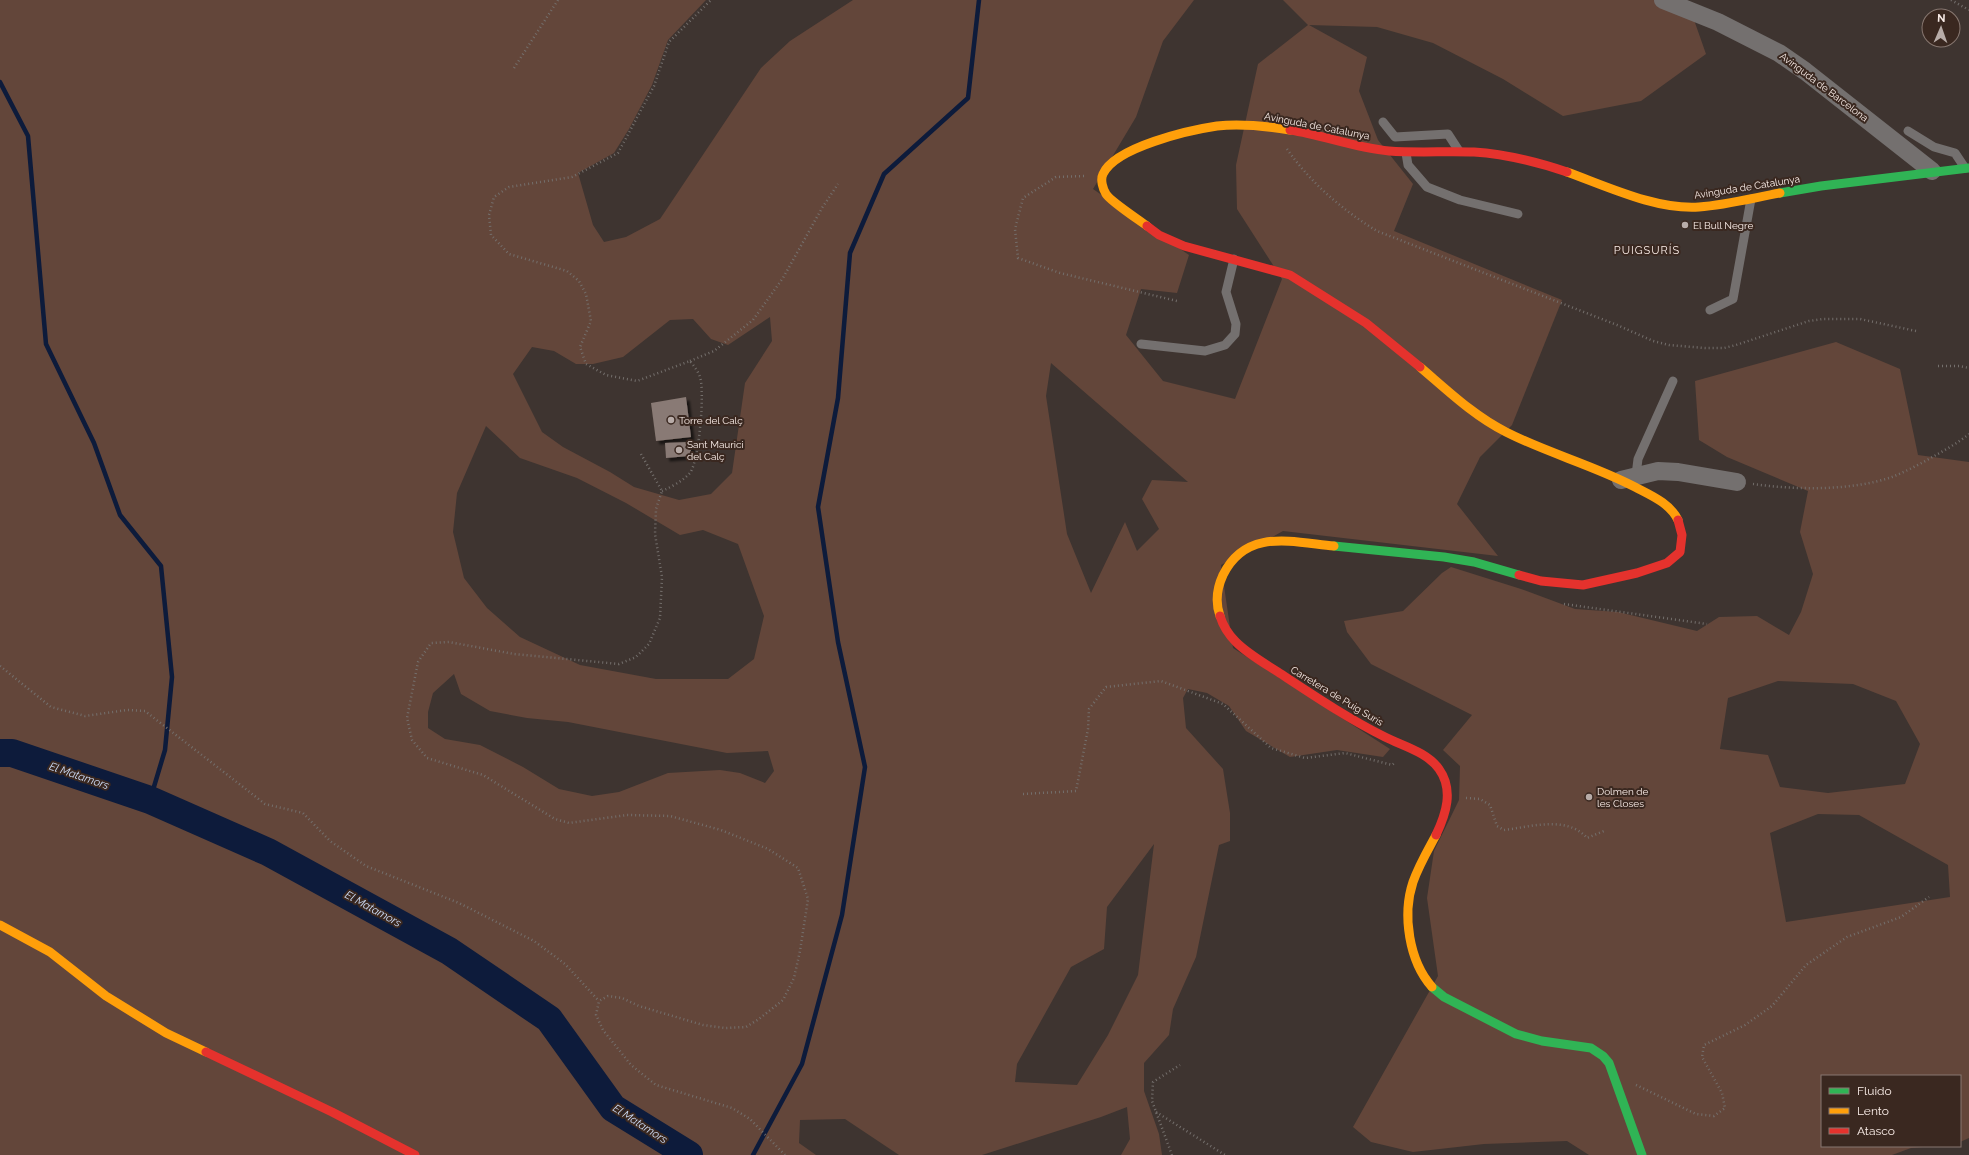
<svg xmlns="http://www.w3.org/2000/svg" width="1969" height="1155" font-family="Raleway,sans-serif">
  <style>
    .green { fill: #63463a; fill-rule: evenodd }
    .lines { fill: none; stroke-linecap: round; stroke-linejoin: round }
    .stream { stroke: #0d1b3b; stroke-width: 4.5 }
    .river { stroke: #0d1b3b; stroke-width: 28 }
    .building { fill: #897a74; filter: url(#shadow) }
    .path { stroke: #746f6c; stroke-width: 2.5; stroke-dasharray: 1 3; stroke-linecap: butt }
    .lane { stroke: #74706f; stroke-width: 9 }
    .street { stroke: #74706f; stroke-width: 18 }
    .fast { stroke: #30b455; stroke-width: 9 }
    .slow { stroke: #ff9f0a; stroke-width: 9 }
    .jam { stroke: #e5322d; stroke-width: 9 }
    .poi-dot { fill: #b8aca8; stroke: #3a2820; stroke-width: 1.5 }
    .labels { text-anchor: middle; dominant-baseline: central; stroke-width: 4; stroke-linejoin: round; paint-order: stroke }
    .street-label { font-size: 10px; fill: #faede8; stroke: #3a2820 }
    .poi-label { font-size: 10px; fill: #faede8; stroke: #3a2820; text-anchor: start }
    .neighbourhood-label { font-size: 11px; letter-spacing: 1px; fill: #faede8; stroke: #3a2820 }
    .water-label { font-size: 11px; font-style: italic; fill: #ceddf8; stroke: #3a2820 }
  </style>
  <defs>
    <filter id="shadow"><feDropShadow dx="3.5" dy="3.5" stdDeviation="1" flood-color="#0009"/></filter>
  </defs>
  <rect width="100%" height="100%" fill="#3e3430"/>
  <g class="green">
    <path d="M 0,0 L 706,0 L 668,40 L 652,85 L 629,129 L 614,153 L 578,173 L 593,225 L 604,242 L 626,237 L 660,219 L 761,68 L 790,41 L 853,0 L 1194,0 L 1163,41 L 1136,117 L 1093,189 L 1189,255 L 1177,293 L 1141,289 L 1126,335 L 1163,381 L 1235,399 L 1282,279 L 1237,209 L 1236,165 L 1258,64 L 1308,25 L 1283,0 L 1687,0 L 1706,54 L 1641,101 L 1563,116 L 1503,79 L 1433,43 L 1377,27 L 1309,25 L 1367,57 L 1359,91 L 1378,140 L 1413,184 L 1394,231 L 1562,300 L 1512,425 L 1480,457 L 1457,504 L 1498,556 L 1283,531 L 1221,565 L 1233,648 L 1390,749 L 1383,757 L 1337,750 L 1290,757 L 1246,731 L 1229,706 L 1207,693 L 1188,689 L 1183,698 L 1186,728 L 1223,769 L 1230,813 L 1230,841 L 1219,845 L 1196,957 L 1173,1009 L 1169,1035 L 1144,1063 L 1144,1091 L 1159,1134 L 1162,1155 L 1121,1155 L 1130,1139 L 1127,1107 L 1101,1117 L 982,1155 L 899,1155 L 845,1119 L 800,1120 L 799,1143 L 816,1155 L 0,1155 ZM 770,317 L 772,341 L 745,383 L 732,473 L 711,494 L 679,500 L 634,487 L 610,472 L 563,447 L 542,432 L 513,374 L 532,347 L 554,351 L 576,364 L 593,364 L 623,357 L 670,320 L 693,319 L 711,339 L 728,345 ZM 1051,363 L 1188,482 L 1152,480 L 1142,499 L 1159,529 L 1137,551 L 1125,522 L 1091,593 L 1067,534 L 1046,396 ZM 486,426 L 520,458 L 577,478 L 626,503 L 680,535 L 703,530 L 738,544 L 764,616 L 754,659 L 728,679 L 656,679 L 580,665 L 520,637 L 487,608 L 464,578 L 453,532 L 457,493 ZM 454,674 L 461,694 L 490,711 L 527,718 L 568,722 L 727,753 L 768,751 L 774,771 L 765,783 L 740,773 L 720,770 L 668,773 L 619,792 L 592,796 L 559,789 L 523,767 L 480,745 L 445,739 L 428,728 L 428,712 L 433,693 ZM 1154,844 L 1138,975 L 1108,1035 L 1077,1085 L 1015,1082 L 1017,1064 L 1071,967 L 1104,949 L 1107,907 Z"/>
    <path d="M 1836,342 L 1900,369 L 1918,455 L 1969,462 L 1969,1138 L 1960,1142 L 1960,1076 L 1822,1076 L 1822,1146 L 1935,1146 L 1911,1148 L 1892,1155 L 1589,1155 L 1567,1141 L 1484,1144 L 1413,1152 L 1371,1142 L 1353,1127 L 1438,976 L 1427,898 L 1434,851 L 1459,800 L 1460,766 L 1443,750 L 1472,715 L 1371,664 L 1347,632 L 1344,621 L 1403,611 L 1442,573 L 1451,567 L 1521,589 L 1575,609 L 1618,612 L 1697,631 L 1719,617 L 1757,616 L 1789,635 L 1801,612 L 1813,574 L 1800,532 L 1808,491 L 1727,457 L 1699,440 L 1695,381 ZM 1778,681 L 1853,684 L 1896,701 L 1920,744 L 1905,784 L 1828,793 L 1780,787 L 1768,755 L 1720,749 L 1728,698 ZM 1818,814 L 1859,815 L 1948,865 L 1950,897 L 1786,922 L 1770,833 Z"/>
  </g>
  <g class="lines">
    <g class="stream">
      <path d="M 0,82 L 28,136 L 46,344 L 94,443 L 120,515 L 161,566 L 172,677 L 165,750 L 150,800"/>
      <path d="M 753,1155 L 802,1064 L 842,915 L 865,767 L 838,642 L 818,507 L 838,398 L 850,253 L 884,174 L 968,98 L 979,0"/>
    </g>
    <path class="river" d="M 0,753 L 12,753 L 150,800 L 268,852 L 449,951 L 549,1019 L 613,1108 L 689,1155"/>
  </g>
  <g class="building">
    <path d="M 686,397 L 691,437 L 656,441 L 651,403 Z"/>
    <path d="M 688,442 L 692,447 L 689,456 L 666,458 L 665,443 Z"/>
  </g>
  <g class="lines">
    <g class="path">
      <path d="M 1951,0 L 1969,10"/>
      <path d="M 514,68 L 558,0"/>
      <path d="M 1287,149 C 1310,182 1342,210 1377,231 L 1617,325 L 1653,341 L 1669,345 L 1705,348 L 1724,348 L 1736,345 L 1809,321 L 1823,319 L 1860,319 L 1916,331"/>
      <path d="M 1084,176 L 1056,177 L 1023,198 L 1015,229 L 1018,258 L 1060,273 L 1177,301"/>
      <path d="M 690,361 L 714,351 L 753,320 L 783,278 L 822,208 L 838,184"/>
      <path d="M 1938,366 L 1959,366 L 1969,368"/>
      <path d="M 641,454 L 662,491 L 656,509 L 655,534 L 662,577 L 660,618 L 649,644 L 636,657 L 619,664 L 514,654 L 449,642 L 431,643 L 418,662 L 407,718 L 412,740 L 427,758 L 483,775 L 555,819 L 569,823 L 627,815 L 670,816 L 721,830 L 768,849 L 798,868 L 808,899 L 800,951 L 794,978 L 783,1000 L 759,1019 L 746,1027 L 725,1028 L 703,1025 L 639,1006 L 622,998 L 608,996 L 599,1001 L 596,1015 L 603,1030 L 631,1065 L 656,1085 L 732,1108 L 750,1119 L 785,1155"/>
      <path d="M 1753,484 C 1796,490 1851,491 1892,477 C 1907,471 1922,463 1936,455 C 1947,449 1959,442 1969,434"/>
      <path d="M 662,491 C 671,487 683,481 690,473 C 699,461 705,392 700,377 C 698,371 694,366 690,361 L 637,381 L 606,375 L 586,364 L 580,347 L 591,321 L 586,294 L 579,281 L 567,271 L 509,254 L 491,235 L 489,215 L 494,197 L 509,187 L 572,177 L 618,153 L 654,86 L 669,42 L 711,0"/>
      <path d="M 1564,604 L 1707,624"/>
      <path d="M 0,666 L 51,707 L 85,716 L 127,710 L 145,711 L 265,804 L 303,813 L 330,841 L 366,866 L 459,903 L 534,941 L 565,964 L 599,1001"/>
      <path d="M 1023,794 L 1076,791 L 1088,729 L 1089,709 L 1106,687 L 1161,681 L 1223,704 L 1271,748 L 1305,758 L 1345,753 L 1392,765 L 1396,762"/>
      <path d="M 1466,798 L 1480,799 L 1490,805 L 1497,826 L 1504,830 C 1530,827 1567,815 1587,838 L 1604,831"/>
      <path d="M 1636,1085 L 1696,1114 L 1714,1116 L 1725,1108 L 1722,1093 L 1702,1057 L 1704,1045 L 1745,1025 L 1772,1006 L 1806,965 L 1847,937 L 1901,917 L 1929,897"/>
      <path d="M 1156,1112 L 1225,1155"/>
      <path d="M 1172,1155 L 1152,1101 L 1153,1082 L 1180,1065"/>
    </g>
    <g class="lane">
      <path d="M 1383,122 L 1395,137 L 1448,134 L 1459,151"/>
      <path d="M 1908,131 L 1934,147 L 1955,153 L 1965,168"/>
      <path d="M 1406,153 L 1408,165 L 1427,187 L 1460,200 L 1518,214"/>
      <path d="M 1710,310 L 1733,299 L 1751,199"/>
      <path d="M 1141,344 L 1205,351 L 1225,345 L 1235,334 L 1236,324 L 1226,292 L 1234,259"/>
      <path d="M 1636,475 L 1638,459 L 1673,381"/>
    </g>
    <g class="street">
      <path d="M 1663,0 L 1718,22 L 1779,53 L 1805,71 L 1932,171"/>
      <path d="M 1621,480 L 1658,471 L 1678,472 L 1737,482"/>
    </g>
    <g class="fast">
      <path d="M 1780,193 L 1821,186 L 1969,168"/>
      <path d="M 1334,546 L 1444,557 L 1474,562 L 1519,575"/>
      <path d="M 1432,987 L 1444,997 L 1516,1034 L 1542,1041 L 1591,1048 L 1603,1056 L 1609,1063 L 1642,1155"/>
    </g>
    <g class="slow">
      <path d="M 1567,172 C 1606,186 1656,210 1699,207 C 1726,205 1753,198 1780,193"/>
      <path d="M 1147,226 C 1139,220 1110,201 1106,194 C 1103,189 1100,180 1103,174 C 1115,147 1190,130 1217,126 C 1242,123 1266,126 1290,130"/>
      <path d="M 1420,367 C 1447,390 1474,416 1506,432 C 1547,453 1593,465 1635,487 C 1650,495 1670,503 1678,520"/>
      <path d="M 1220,616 C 1215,602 1217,588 1223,575 C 1246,528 1292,542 1334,546"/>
      <path d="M 0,925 L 50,952 L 106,996 L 166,1033 L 206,1052"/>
      <path d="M 1432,987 C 1409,961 1402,915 1413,882 C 1419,865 1428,850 1436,835"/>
    </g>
    <g class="jam">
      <path d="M 1290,130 C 1323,135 1355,148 1389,151 C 1417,153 1446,151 1474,152 C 1506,154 1537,162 1567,172"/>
      <path d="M 1147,226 L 1159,235 L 1184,246 L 1290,275 L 1366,323 L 1420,367"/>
      <path d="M 1519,575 L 1541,581 L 1583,585 L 1637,573 L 1667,563 L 1680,552 L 1682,535 L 1678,520"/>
      <path d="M 1220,616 C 1223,626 1229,635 1236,642 C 1248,654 1264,663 1278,672 C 1313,695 1347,718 1385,737 C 1403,746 1427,752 1439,769 C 1454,790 1446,814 1436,835"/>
      <path d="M 206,1052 L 332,1112 L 415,1155"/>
    </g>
  </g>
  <g class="poi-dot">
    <circle cx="1685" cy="225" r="4"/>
    <circle cx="671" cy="420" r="4"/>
    <circle cx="679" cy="450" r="4"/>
    <circle cx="1589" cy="797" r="4"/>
  </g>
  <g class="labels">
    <g class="street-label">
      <text transform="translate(1824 87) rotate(37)">Avinguda de Barcelona</text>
      <text transform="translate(1317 126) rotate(11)">Avinguda de Catalunya</text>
      <text transform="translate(1747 187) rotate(-9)">Avinguda de Catalunya</text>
      <text transform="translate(1337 696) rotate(31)">Carretera de Puig Surís</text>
    </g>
    <g class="poi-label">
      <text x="1693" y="225">El Bull Negre</text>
      <text x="679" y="420">Torre del Calç</text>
      <text x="687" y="444">Sant Maurici<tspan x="687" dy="12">del Calç</tspan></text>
      <text x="1597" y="791">Dolmen de<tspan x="1597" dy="12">les Closes</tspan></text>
    </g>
    <g class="neighbourhood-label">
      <text x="1647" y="250">PUIGSURÍS</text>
    </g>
    <g class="water-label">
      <text transform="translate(79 776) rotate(19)">El Matamors</text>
      <text transform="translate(373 909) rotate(29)">El Matamors</text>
      <text transform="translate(640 1124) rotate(33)">El Matamors</text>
    </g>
  </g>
  <rect x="1821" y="1075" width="140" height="72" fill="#3a2820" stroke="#877770"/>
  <rect x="1829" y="1088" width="20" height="6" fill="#30b455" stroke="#877770"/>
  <text x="1857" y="1095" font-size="12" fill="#faede8">Fluido</text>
  <rect x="1829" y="1108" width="20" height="6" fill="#ff9f0a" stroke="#877770"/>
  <text x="1857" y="1115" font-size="12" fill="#faede8">Lento</text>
  <rect x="1829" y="1128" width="20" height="6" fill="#e5322d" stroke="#877770"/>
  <text x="1857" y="1135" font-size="12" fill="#faede8">Atasco</text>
  <g transform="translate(1941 28) rotate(2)"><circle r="19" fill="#3a2820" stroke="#877770"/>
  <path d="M0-3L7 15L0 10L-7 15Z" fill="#b8aca8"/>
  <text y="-6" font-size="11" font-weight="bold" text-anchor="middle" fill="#faede8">N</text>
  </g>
</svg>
